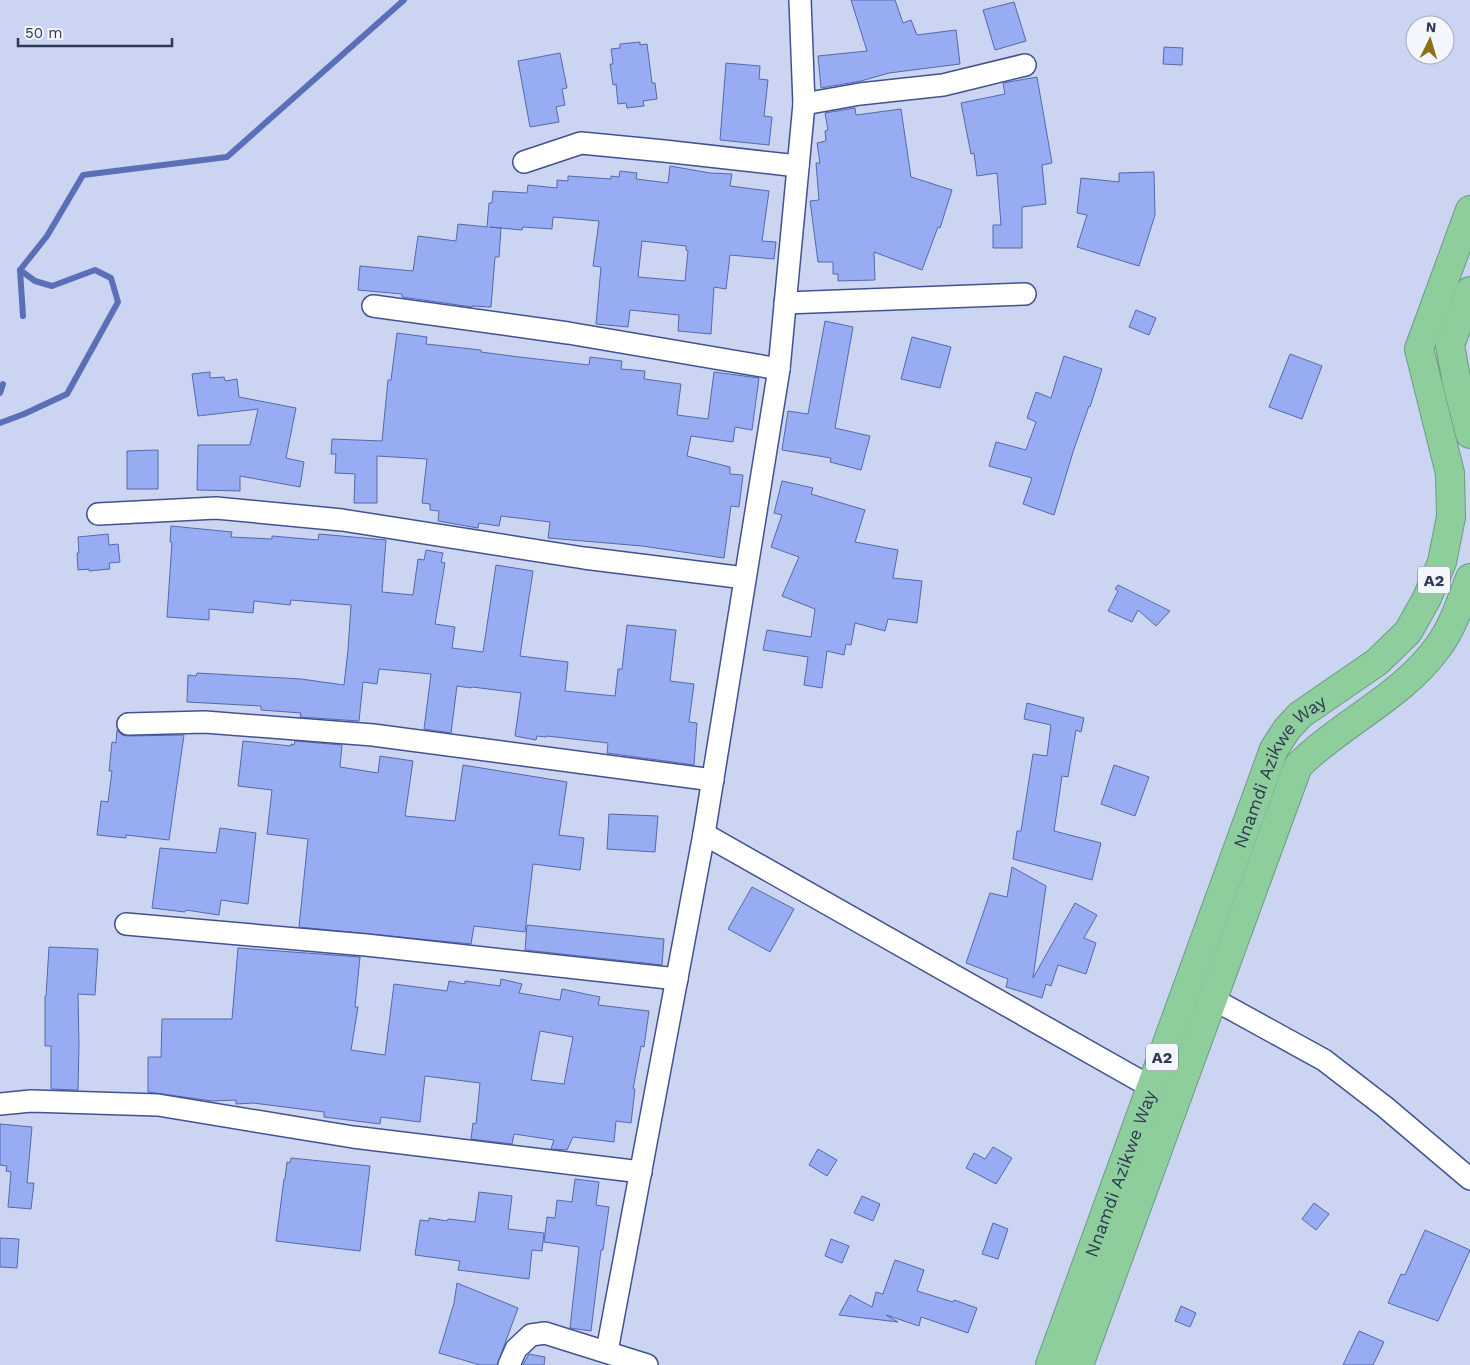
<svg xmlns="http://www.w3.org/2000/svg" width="1470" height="1365" font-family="'Work Sans',sans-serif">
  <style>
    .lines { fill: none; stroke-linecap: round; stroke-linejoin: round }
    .stream { stroke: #5b6fb8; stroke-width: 6 }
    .building { fill: #97acf3; stroke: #5668aa; fill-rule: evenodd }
    .street-casing { stroke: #415291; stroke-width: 24 }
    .highway-casing { stroke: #6d9a83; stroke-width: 30 }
    .street { stroke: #fff; stroke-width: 21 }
    .highway { stroke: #8ece9c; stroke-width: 28 }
    .labels { text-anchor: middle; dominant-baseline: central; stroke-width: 4; stroke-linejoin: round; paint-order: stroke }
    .shield { fill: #f4f6fe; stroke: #6a7188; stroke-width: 1 }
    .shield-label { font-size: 16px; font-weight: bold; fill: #2f3855 }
    .street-label { font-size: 18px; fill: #2f3855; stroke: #f4f6fe }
  </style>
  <rect width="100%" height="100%" fill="#cbd5f2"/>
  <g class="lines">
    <g class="stream">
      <path d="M 23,316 L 20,270 L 47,236 L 83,175 L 227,157 L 404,0"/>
      <path d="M 0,393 L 3,384"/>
      <path d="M 0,423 L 24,414 L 67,394 L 118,302 L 111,278 L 95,270 L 52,286 L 35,281 L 20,270"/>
    </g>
  </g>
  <g class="building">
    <path d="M 851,0 L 895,0 L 903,23 L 911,20 L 917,35 L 956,30 L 960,64 L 889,73 L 861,81 L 821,88 L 818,56 L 867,51 Z"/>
    <path d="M 1014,2 L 1026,41 L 995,50 L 983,10 Z"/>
    <path d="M 640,42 L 640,45 L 647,44 L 652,83 L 655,83 L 657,99 L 643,101 L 644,106 L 627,108 L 626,103 L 618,104 L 616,84 L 613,85 L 610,64 L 613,64 L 611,49 L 620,48 L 620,44 Z"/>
    <path d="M 1164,47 L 1183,48 L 1182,65 L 1163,64 Z"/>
    <path d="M 560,53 L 567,88 L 562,89 L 565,105 L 556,107 L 559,122 L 530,127 L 518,61 Z"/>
    <path d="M 726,63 L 760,66 L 759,79 L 768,80 L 764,116 L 772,117 L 769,145 L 720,140 Z"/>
    <path d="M 1037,77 L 1052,163 L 1042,165 L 1046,204 L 1022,207 L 1022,248 L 993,248 L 993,225 L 1001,225 L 997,173 L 977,176 L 974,153 L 971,154 L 961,103 L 1005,94 L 1003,83 Z"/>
    <path d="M 855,108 L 856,115 L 901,109 L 911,177 L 952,190 L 940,228 L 938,227 L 922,270 L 874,252 L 875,280 L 838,281 L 838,274 L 833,274 L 833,262 L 818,262 L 810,201 L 819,200 L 816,163 L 820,163 L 817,143 L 826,141 L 825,131 L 828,130 L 825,113 Z"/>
    <path d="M 670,166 L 710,173 L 732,174 L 730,186 L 769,191 L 762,241 L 776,242 L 774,259 L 730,255 L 726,289 L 714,287 L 711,334 L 678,331 L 679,315 L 630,310 L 628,327 L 596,324 L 601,267 L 593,266 L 599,221 L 553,217 L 552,229 L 523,227 L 522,230 L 490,227 L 501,228 L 499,257 L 495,257 L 491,307 L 472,306 L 472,307 L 402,297 L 402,294 L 358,290 L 360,266 L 413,271 L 418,236 L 456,241 L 458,224 L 487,227 L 489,203 L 492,203 L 493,191 L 527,193 L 528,185 L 557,188 L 557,180 L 568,181 L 568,176 L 611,179 L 611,176 L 619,177 L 620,171 L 637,173 L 636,179 L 668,183 ZM 642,241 L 686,246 L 686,250 L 688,251 L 685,281 L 638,277 Z"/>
    <path d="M 1154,172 L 1155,215 L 1139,266 L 1077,247 L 1087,215 L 1077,213 L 1081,178 L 1119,182 L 1119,173 Z"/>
    <path d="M 1136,310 L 1156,318 L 1149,335 L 1129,327 Z"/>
    <path d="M 825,321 L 853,327 L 835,428 L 870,436 L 861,470 L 830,462 L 831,458 L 782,450 L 788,411 L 808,414 Z"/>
    <path d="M 397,333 L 427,337 L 426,344 L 481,350 L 481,352 L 519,357 L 589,365 L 590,357 L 622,361 L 621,369 L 645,371 L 644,379 L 681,384 L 677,415 L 708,419 L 714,372 L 759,378 L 752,430 L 735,427 L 733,442 L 691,436 L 687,456 L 730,467 L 730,474 L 743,475 L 739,507 L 731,506 L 724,558 L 642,546 L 548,538 L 550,522 L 501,516 L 499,526 L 479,523 L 478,528 L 438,521 L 439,511 L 430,510 L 430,504 L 422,503 L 427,459 L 377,456 L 377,503 L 354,503 L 355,474 L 335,473 L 336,454 L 331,454 L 332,439 L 382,441 L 388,380 L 391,380 Z"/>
    <path d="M 912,337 L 951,347 L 940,388 L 901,379 Z"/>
    <path d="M 1290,354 L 1322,366 L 1302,419 L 1269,407 Z"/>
    <path d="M 1064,356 L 1102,369 L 1090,407 L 1089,406 L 1073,452 L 1054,515 L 1023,504 L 1032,478 L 989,466 L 996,442 L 1026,450 L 1036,422 L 1027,418 L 1036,392 L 1051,398 Z"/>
    <path d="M 210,372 L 210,378 L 224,377 L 225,381 L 237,379 L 239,397 L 296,408 L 286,458 L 304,462 L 300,487 L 240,476 L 240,491 L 197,490 L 198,445 L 250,445 L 258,409 L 198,416 L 192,374 Z"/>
    <path d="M 158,450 L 158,489 L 127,489 L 127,451 Z"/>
    <path d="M 782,481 L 813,488 L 811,494 L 865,510 L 855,542 L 898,550 L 893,578 L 922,581 L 917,623 L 888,619 L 885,631 L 855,623 L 851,645 L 846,644 L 844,655 L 827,651 L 822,688 L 804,685 L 808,657 L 763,650 L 767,630 L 811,637 L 815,609 L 782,596 L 799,557 L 771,547 L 782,515 L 774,513 Z"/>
    <path d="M 171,526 L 232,532 L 231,537 L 272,539 L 272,536 L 318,540 L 319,534 L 386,540 L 382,592 L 413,595 L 418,559 L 424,560 L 426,550 L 443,553 L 441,562 L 445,563 L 435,624 L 455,627 L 452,648 L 483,652 L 496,565 L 533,571 L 520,656 L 568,662 L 565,691 L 615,696 L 618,669 L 622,669 L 627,625 L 676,630 L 670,681 L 694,684 L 689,722 L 697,723 L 694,765 L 607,753 L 608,743 L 547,736 L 546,737 L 537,736 L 536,740 L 515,736 L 521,693 L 472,687 L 471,688 L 457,686 L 451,733 L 424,729 L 431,674 L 379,669 L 377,684 L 363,682 L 359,721 L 300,717 L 301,713 L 261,710 L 261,706 L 187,702 L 188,675 L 196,676 L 197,673 L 301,679 L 344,685 L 348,650 L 351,605 L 291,600 L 290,605 L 254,601 L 253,613 L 209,609 L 209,620 L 167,617 L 172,542 L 170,542 Z"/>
    <path d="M 108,534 L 109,545 L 118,544 L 120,562 L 109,563 L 110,569 L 89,571 L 89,569 L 78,570 L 77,553 L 79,553 L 78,537 Z"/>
    <path d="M 1118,585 L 1170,611 L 1156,626 L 1138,610 L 1132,622 L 1108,611 L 1118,591 L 1115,589 Z"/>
    <path d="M 1027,703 L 1084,718 L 1081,732 L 1076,730 L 1068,777 L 1062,776 L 1054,831 L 1101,843 L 1092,880 L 1013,859 L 1017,831 L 1021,831 L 1033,754 L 1047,756 L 1051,725 L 1024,719 Z"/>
    <path d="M 117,730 L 122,735 L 128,736 L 184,735 L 169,840 L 126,835 L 126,838 L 97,835 L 101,801 L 108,802 L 112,771 L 109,771 L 112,742 L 116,743 Z"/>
    <path d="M 243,741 L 291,746 L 291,744 L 294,745 L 295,741 L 342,745 L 340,767 L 378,773 L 380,756 L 413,761 L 405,816 L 455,821 L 463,765 L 567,782 L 559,835 L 584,838 L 580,870 L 533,864 L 525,932 L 474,926 L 471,944 L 299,927 L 308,839 L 267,834 L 272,790 L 238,786 Z"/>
    <path d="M 1114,765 L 1149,777 L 1135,816 L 1101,804 Z"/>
    <path d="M 609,814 L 658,816 L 655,852 L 607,849 Z"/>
    <path d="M 220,828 L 256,833 L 248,904 L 221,900 L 219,915 L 186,910 L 185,912 L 152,908 L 160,848 L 216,853 Z"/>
    <path d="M 1012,867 L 1046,886 L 1033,978 L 1075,903 L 1097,915 L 1084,938 L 1096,943 L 1086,974 L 1058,965 L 1051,986 L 1046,984 L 1042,998 L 1006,987 L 1008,979 L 966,963 L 990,893 L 1007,897 Z"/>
    <path d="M 752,887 L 794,909 L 770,952 L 728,929 Z"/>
    <path d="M 527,925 L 664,939 L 662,965 L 525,950 Z"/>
    <path d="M 49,947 L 98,949 L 95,995 L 78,994 L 79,1045 L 78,1090 L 51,1089 L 51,1046 L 45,1046 L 45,996 L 46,996 Z"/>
    <path d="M 238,948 L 360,957 L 355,1007 L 358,1007 L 351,1050 L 385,1055 L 394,984 L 447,991 L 449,981 L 465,984 L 465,981 L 500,986 L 501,979 L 522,984 L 519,993 L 560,1000 L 562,989 L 600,997 L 598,1005 L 649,1011 L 644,1047 L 641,1046 L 633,1089 L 635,1089 L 631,1123 L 616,1121 L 614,1142 L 573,1137 L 567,1150 L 551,1149 L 554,1140 L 514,1134 L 512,1144 L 471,1139 L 473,1123 L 476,1124 L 480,1083 L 425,1076 L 420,1122 L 381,1117 L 380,1124 L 324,1117 L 324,1112 L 253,1103 L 236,1104 L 236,1100 L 212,1101 L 148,1092 L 148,1057 L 161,1057 L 162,1019 L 232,1019 ZM 540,1031 L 573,1037 L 564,1084 L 531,1080 Z"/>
    <path d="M 0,1124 L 32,1127 L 27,1183 L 34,1183 L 31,1209 L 8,1207 L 11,1172 L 6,1171 L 7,1166 L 0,1165 Z"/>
    <path d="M 993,1147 L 1012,1158 L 996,1184 L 966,1168 L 974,1153 L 985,1159 Z"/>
    <path d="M 818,1149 L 837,1160 L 827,1176 L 809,1165 Z"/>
    <path d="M 291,1158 L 370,1166 L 360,1251 L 276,1241 L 284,1179 L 285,1179 L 287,1162 L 290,1163 Z"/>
    <path d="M 575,1179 L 599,1182 L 596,1205 L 609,1207 L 603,1250 L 601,1250 L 591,1331 L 570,1328 L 579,1247 L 544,1242 L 547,1217 L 555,1218 L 557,1200 L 572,1202 Z"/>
    <path d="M 479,1192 L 512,1196 L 508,1229 L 544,1233 L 542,1251 L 532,1250 L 529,1279 L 458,1270 L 460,1261 L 415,1255 L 420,1220 L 429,1221 L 429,1218 L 447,1221 L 448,1219 L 475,1222 Z"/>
    <path d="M 862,1196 L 880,1204 L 873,1221 L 854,1213 Z"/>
    <path d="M 1314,1203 L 1329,1214 L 1316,1230 L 1302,1219 Z"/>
    <path d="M 993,1223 L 1008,1229 L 998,1259 L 982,1254 Z"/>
    <path d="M 1425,1230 L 1470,1250 L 1438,1321 L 1388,1303 L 1401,1274 L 1405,1275 Z"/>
    <path d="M 0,1238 L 19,1239 L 17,1268 L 0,1267 Z"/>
    <path d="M 831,1239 L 849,1246 L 842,1263 L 825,1256 Z"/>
    <path d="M 895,1260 L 924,1270 L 917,1291 L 953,1302 L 954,1300 L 977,1308 L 968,1333 L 921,1317 L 919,1326 L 886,1315 L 898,1322 L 839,1315 L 850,1295 L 872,1307 L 876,1292 L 883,1294 Z"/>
    <path d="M 457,1283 L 518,1308 L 497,1365 L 480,1365 L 439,1353 L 454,1303 Z"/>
    <path d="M 1181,1306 L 1196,1313 L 1190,1327 L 1175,1321 Z"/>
    <path d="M 1359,1331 L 1384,1342 L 1373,1365 L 1343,1365 Z"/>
    <path d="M 529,1354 L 545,1357 L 544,1365 L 523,1365 Z"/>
  </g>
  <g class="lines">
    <defs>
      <g id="street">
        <path d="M 804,104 L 860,94 L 943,85 L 1025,65"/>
        <path d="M 524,162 L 581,143 L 664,151 L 798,166"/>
        <path d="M 785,303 L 1025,294"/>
        <path d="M 373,306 L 568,333 L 779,369"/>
        <path d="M 98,514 L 216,508 L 342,520 L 584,558 L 745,578"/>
        <path d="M 128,724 L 205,722 L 373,735 L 713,780"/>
        <path d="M 704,834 L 1151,1087"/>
        <path d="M 126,924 L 366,945 L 677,979"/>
        <path d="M 1213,999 L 1324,1060 L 1385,1107 L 1470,1179"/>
        <path d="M 0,1104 L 31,1101 L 158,1105 L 353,1137 L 641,1172"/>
        <path d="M 607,1351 L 704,834 L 779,369 L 804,104 L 800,0"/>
        <path d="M 509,1365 L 516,1349 L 531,1335 L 545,1333 L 647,1365"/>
      </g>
      <g id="highway">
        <path d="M 1470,291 L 1450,345 L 1457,383 L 1470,434"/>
        <path id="s1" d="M 1050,1365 L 1274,749 L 1287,729 L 1300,715 L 1377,662 L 1408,632 L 1427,598 L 1442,562 L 1451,517 L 1450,473 L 1419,349 L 1470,210"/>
        <path d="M 1079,1365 L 1298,766 C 1341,723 1402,697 1438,647 C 1453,627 1461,601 1470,578"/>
      </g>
    </defs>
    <use href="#street" class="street-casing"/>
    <use href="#highway" class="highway-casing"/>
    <use href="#street" class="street"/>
    <use href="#highway" class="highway"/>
  </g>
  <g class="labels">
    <g class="shield">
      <rect x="1418" y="566.5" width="32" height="27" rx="4"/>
      <rect x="1146" y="1043.5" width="32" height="27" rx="4"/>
    </g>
    <g class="shield-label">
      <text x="1434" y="580">A2</text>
      <text x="1162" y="1057">A2</text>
    </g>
    <g class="street-label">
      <text stroke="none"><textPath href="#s1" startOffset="639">Nnamdi Azikwe Way</textPath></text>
      <text stroke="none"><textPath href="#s1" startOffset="204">Nnamdi Azikwe Way</textPath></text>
    </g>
  </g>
  <g transform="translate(1430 40) rotate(5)"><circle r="24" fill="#f4f6fe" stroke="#a5aaba"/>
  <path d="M0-4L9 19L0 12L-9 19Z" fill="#8c7114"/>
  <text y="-8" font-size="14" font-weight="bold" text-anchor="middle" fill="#2f3855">N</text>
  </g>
  <path d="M18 38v8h154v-8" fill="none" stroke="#2f3855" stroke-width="2.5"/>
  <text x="25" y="38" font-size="15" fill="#2f3855" stroke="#f4f6fe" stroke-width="4" paint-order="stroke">50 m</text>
</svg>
